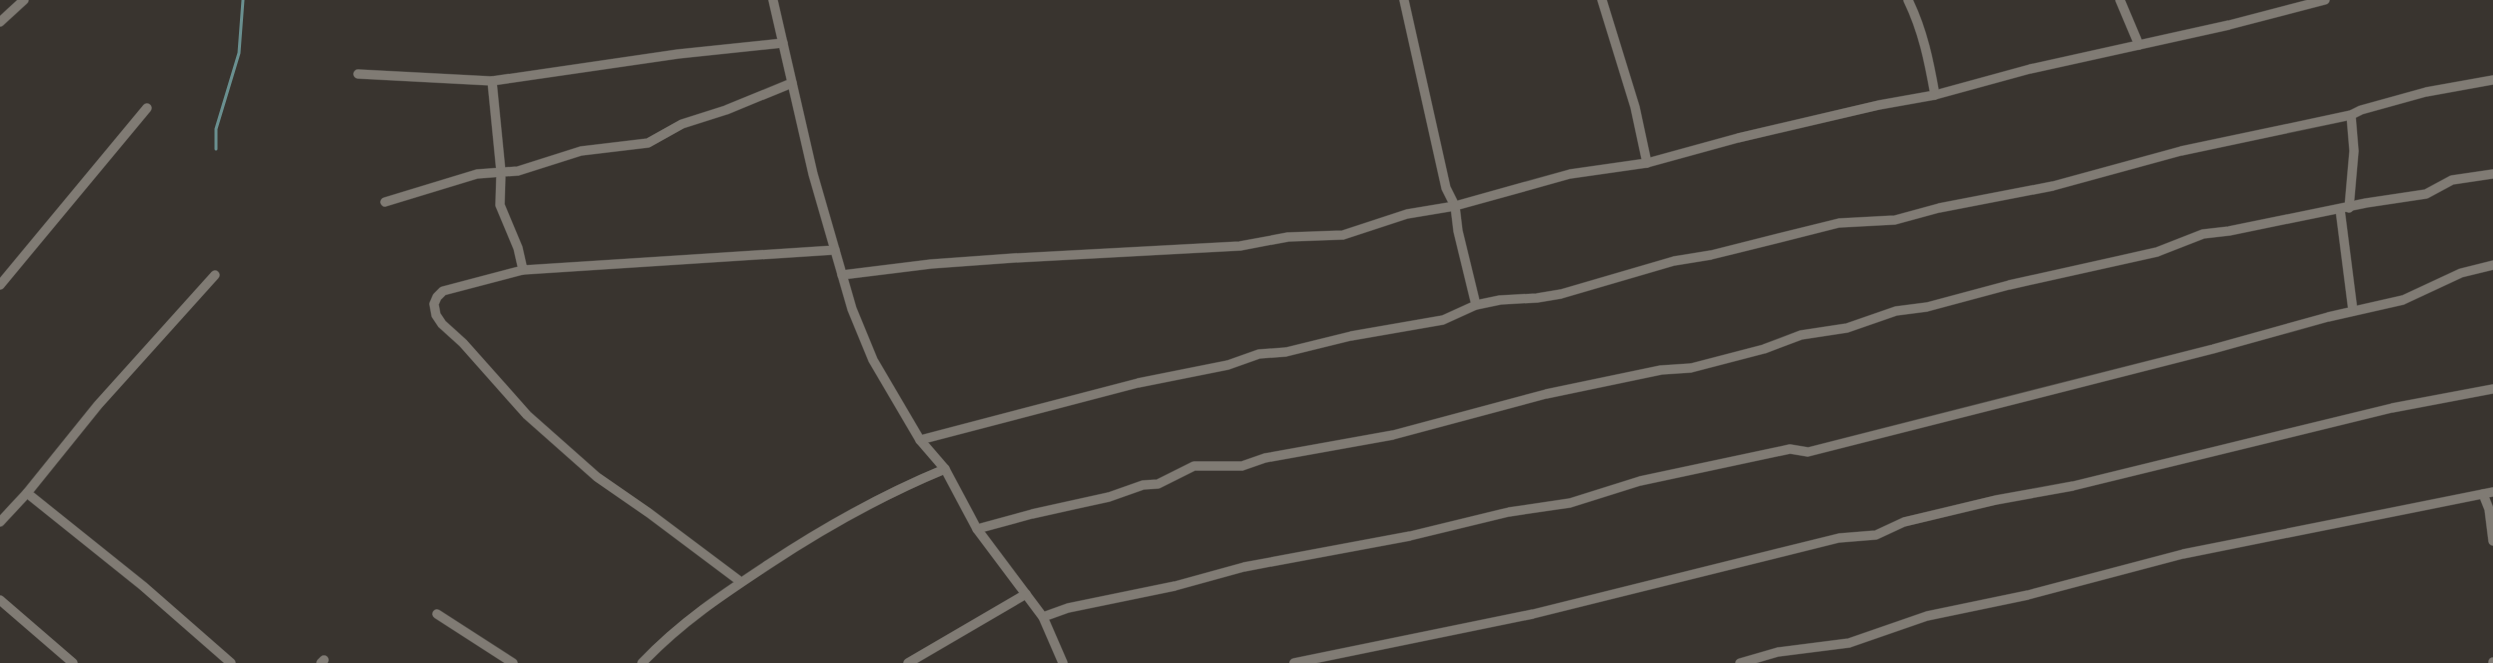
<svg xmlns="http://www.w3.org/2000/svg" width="2493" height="663" font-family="Manrope,sans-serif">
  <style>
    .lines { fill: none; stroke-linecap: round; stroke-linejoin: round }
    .stream { stroke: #6a9090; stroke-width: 3 }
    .street-casing { stroke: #54514c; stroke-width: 10 }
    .street { stroke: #807b74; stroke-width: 9 }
  </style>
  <rect width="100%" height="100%" fill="#39342f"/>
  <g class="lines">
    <path class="stream" d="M 216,149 L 216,129 L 239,53 L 243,0"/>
    <defs>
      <g id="street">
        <path d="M 773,0 L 813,174 L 852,309 L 873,360 L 920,440 L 945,469 L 977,529 L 1043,617 L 1063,663"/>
        <path d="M 1404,0 L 1446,188 L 1455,206 L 1458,231 L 1476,305"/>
        <path d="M 1602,0 L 1635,107 L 1647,163"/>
        <path d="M 1908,0 C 1923,31 1929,61 1935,95"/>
        <path d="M 2120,0 L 2139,45"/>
        <path d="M 0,22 L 24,0"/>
        <path d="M 358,74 L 492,81 L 678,54 L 783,43"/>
        <path d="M 492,81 L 501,172 L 500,205 L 518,248 L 523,270 L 835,250"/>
        <path d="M 385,202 L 477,174 L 518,171 L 581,151 L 648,143 L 682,124 L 726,110 L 792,83"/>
        <path d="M 2349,208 L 2354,151 L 2351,115"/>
        <path d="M 2340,209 L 2353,311"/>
        <path d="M 523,270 L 443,291 L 437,297 L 434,304 L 436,315 L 442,324 L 463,343 L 527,415 L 597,477 L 649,513 L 741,582"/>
        <path d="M 842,275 L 931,264 L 1014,258 L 1240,246 L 1288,237 L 1343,235 L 1407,214 L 1455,206 L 1570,174 L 1647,163 L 1738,138 L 1879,105 L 1935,95 L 2030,69 L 2229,25 L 2325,0"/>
        <path d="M 0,285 L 147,108"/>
        <path d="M 920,440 L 1138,383 L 1228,365 L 1259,354 L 1286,352 L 1351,336 L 1443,320 L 1476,305 L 1500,300 L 1537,298 L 1561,294 L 1674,261 L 1711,255 L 1839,223 L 1895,220 L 1939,208 L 2053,186 L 2181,151 L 2351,115 L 2361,110 L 2426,92 L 2493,80"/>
        <path d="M 27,493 L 143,586 L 231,663"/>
        <path d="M 2483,494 L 2489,509 L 2493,541"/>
        <path d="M 0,522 L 27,493 L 98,405 L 215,275"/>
        <path d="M 977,529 L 1032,514 L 1109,497 L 1143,485 L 1158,484 L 1194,466 L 1242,466 L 1265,458 L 1393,435 L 1546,394 L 1661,370 L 1691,368 L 1764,349 L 1801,335 L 1847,328 L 1896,311 L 1927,307 L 2009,285 L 2157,252 L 2203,234 L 2229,231 L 2366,203 L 2426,194 L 2452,180 L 2493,174"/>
        <path d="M 0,600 L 73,663"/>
        <path d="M 437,614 L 513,663"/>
        <path d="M 1043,617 L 1068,608 L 1175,586 L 1244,567 L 1410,536 L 1509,512 L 1570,503 L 1640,481 L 1790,449 L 1808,452 L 2213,349 L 2328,317 L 2403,300 L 2461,273 L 2493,265"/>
        <path d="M 321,663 L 324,660"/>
        <path d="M 642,663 C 681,622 722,595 769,564 C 825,527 882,495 945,469"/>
        <path d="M 908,663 L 1026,594"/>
        <path d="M 1294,663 L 1533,614 L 1839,538 L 1876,535 L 1904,522 L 1996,500 L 2073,486 L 2392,408 L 2493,389"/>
        <path d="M 1740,663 L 1778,652 L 1849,643 L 1927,616 L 2028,595 L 2183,554 L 2493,492"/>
        <path d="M 2493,663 L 2493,662"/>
      </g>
    </defs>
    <use href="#street" class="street-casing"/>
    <use href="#street" class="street"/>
  </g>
</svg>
